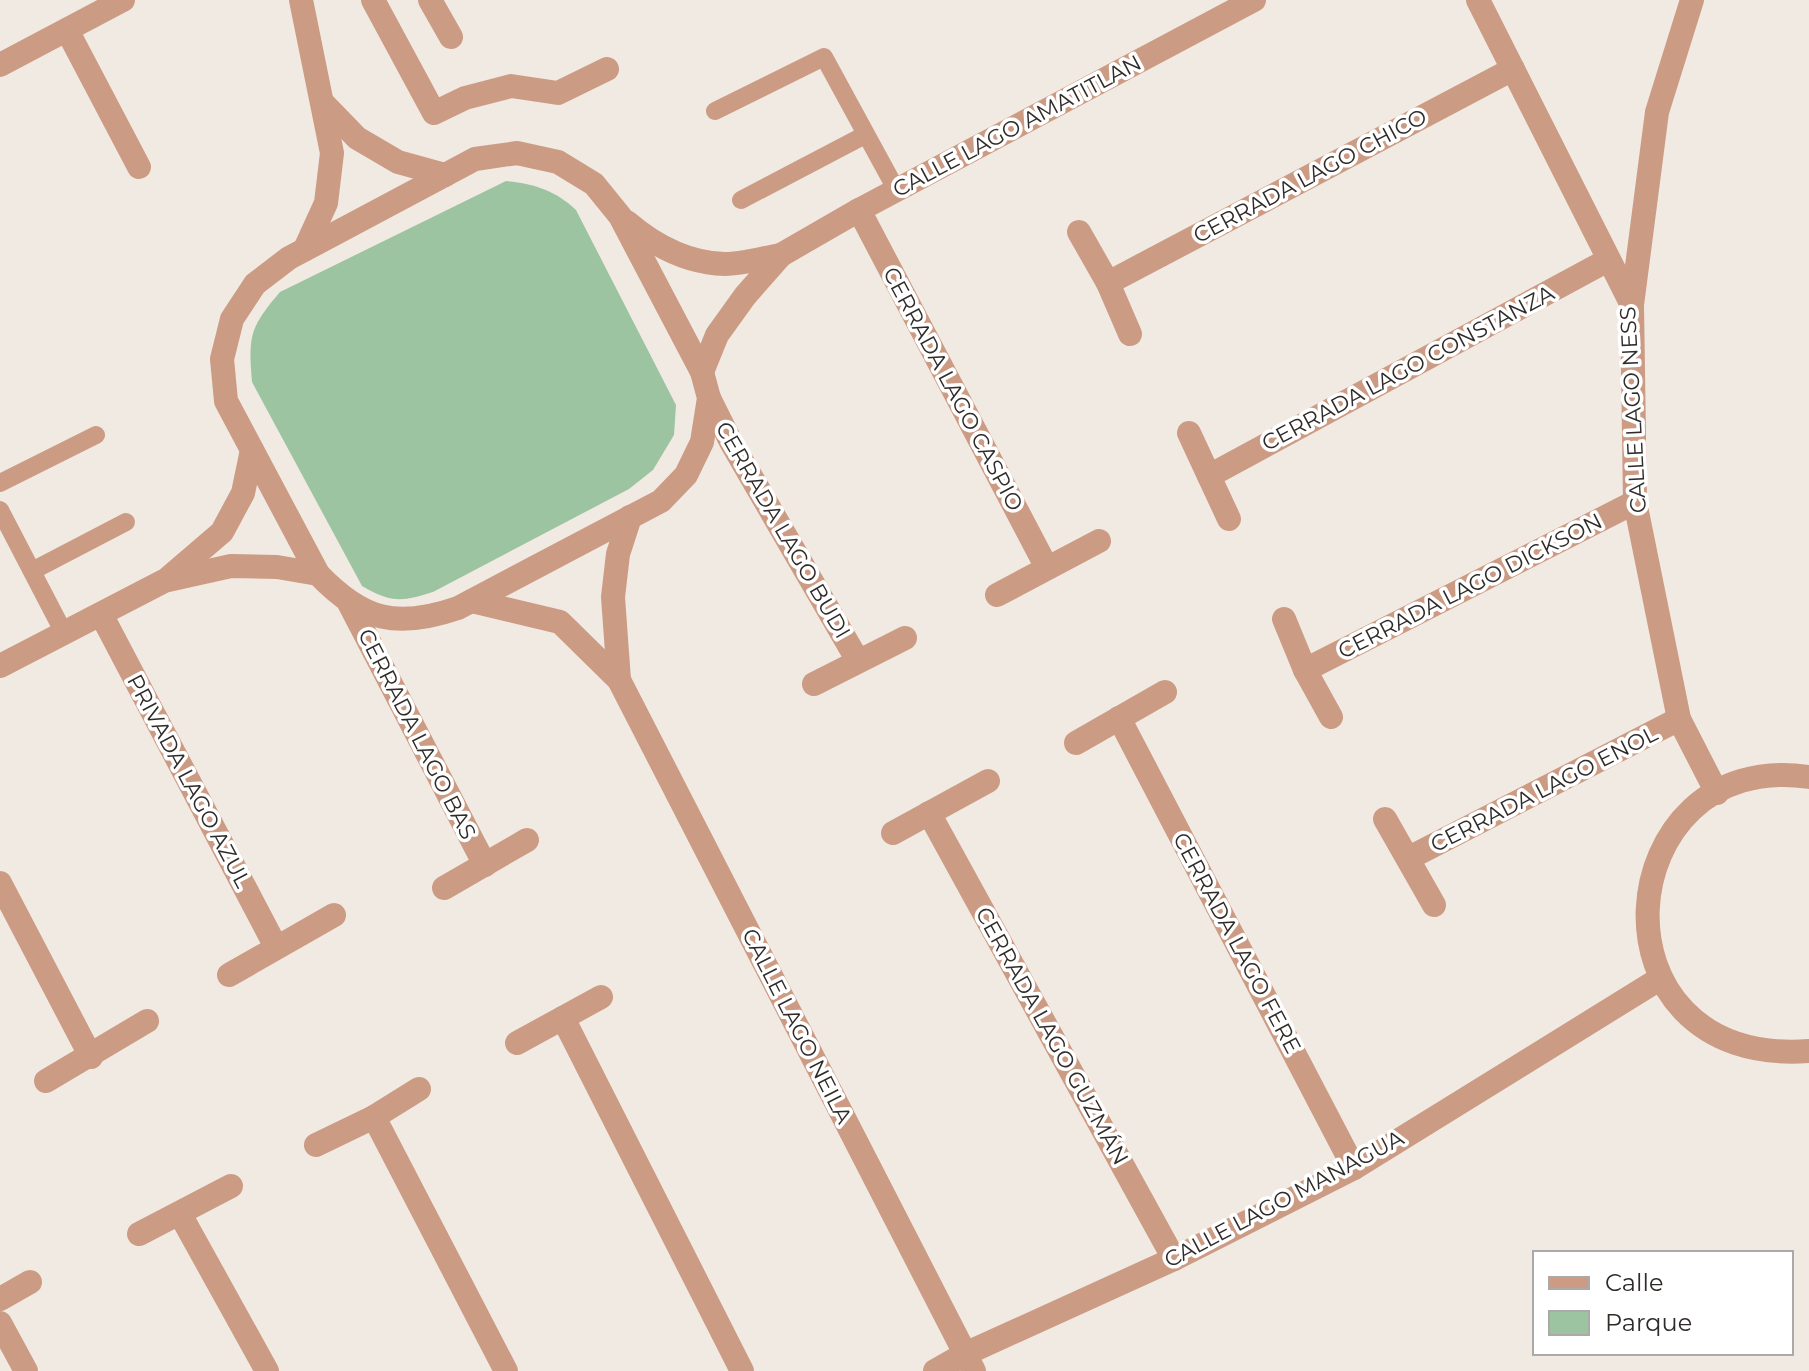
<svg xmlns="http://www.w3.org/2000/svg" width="1809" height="1371" font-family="Montserrat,sans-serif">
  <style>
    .green { fill: #9dc4a0 }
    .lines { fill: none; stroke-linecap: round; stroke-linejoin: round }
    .lane { stroke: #cc9b84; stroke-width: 18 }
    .street { stroke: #cc9b84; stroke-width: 24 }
    .labels { text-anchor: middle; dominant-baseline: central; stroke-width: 7; stroke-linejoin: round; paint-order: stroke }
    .street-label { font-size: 22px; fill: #2e2b29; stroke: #fff }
  </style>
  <rect width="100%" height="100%" fill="#f1eae3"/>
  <path class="green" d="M 506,181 C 534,184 555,190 576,210 L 676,405 L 674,435 L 653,470 L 629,489 L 433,592 C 402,602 391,603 362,586 L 252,382 C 248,336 250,327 280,292 Z"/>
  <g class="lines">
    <g class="lane">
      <path d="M 715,111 L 824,57 L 897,191"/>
      <path d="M 741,200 L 865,135"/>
      <path d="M 0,483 L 96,435"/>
      <path d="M 0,510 L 64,633"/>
      <path d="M 32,571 L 126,522"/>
    </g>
    <g class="street">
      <path d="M 301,0 L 332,153 L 326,203 L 305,249"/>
      <path d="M 373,0 L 434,113 L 465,98 L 511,86 L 558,93 L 607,69"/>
      <path d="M 430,0 L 451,37"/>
      <path d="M 1478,0 L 1632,305 L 1635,502 L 1679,719 L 1717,793"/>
      <path d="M 67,30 L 139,167"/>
      <path d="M 0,65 L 123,0"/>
      <path d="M 323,103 L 357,138 L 398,162 L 445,175"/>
      <path d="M 517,153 L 558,162 L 594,184 L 620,216 L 702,372 L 709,398 L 702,442 L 686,475 L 661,501 L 458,608 C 397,629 363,621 318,574 L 226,401 L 222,359 L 232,319 L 255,284 L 289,258 L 475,159 Z"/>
      <path d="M 859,210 L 1047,568"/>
      <path d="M 627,222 C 655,246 688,263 725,264 C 743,264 763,258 781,255"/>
      <path d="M 1079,232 L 1108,283 L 1130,334"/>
      <path d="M 1108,283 L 1513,69"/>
      <path d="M 1632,305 L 1657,112 L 1692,0"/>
      <path d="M 702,372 L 717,335 L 745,296 L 781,255 L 859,210 L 1254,0"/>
      <path d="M 709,398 L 731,442 L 858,661"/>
      <path d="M 1189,433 L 1229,519"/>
      <path d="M 1209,476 L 1608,260"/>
      <path d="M 168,580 L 231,566 L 277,567 L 318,574"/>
      <path d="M 997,595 L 1099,541"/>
      <path d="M 472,601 L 560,622 L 619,680 L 974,1371"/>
      <path d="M 349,603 L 485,865"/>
      <path d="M 101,614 L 276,947"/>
      <path d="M 1284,619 L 1305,670 L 1331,717"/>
      <path d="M 0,666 L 166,580 L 222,532 L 243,493 L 252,450"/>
      <path d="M 1305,670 L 1635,502"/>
      <path d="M 619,680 L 613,597 L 618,554 L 630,517"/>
      <path d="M 814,684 L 905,638"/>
      <path d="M 1119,718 L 1354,1168"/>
      <path d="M 1076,743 L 1165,692"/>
      <path d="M 1809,777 C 1607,747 1581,1068 1809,1051"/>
      <path d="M 929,813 L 1174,1259"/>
      <path d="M 1385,819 L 1434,905"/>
      <path d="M 893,833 L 988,781"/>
      <path d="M 1409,858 L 1679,719"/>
      <path d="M 0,883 L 91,1057"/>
      <path d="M 444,888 L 527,840"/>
      <path d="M 229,975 L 334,915"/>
      <path d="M 563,1018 L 742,1371"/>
      <path d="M 517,1043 L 601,997"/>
      <path d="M 46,1081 L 147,1021"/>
      <path d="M 374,1117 L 506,1371"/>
      <path d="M 316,1145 L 374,1117 L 419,1089"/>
      <path d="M 180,1214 L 267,1371"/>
      <path d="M 139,1234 L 231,1186"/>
      <path d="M 0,1299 L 30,1282"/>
      <path d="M 0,1323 L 26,1371"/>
      <path d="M 935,1371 L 965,1354 L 1174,1259 L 1354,1168 L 1661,978"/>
    </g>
  </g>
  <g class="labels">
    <g class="street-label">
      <text transform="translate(1017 126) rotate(-28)">CALLE LAGO AMATITLAN</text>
      <text transform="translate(1310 176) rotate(-28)">CERRADA LAGO CHICO</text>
      <text transform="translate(1408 368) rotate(-28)">CERRADA LAGO CONSTANZA</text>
      <text transform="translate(953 389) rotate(62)">CERRADA LAGO CASPIO</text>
      <text transform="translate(1633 410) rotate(-93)">CALLE LAGO NESS</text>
      <text transform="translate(783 530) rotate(60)">CERRADA LAGO BUDI</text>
      <text transform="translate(1470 586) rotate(-27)">CERRADA LAGO DICKSON</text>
      <text transform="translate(417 734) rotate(63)">CERRADA LAGO BAS</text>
      <text transform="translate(189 781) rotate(62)">PRIVADA LAGO AZUL</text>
      <text transform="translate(1544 789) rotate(-27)">CERRADA LAGO ENOL</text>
      <text transform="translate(1237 943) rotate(62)">CERRADA LAGO FERE</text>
      <text transform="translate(797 1026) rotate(63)">CALLE LAGO NEILA</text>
      <text transform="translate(1052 1036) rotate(61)">CERRADA LAGO GUZMÁN</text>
      <text transform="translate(1284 1199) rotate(-28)">CALLE LAGO MANAGUA</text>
    </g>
  </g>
  <rect x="1533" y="1251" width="260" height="104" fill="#ffffff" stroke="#abaaa9" stroke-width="2"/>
  <rect x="1549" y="1277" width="40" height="12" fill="#cc9b84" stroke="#abaaa9" stroke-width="2"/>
  <text x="1605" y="1291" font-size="24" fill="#2e2b29">Calle</text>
  <rect x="1549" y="1311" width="40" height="24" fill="#9dc4a0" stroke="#abaaa9" stroke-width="2"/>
  <text x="1605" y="1331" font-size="24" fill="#2e2b29">Parque</text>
</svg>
